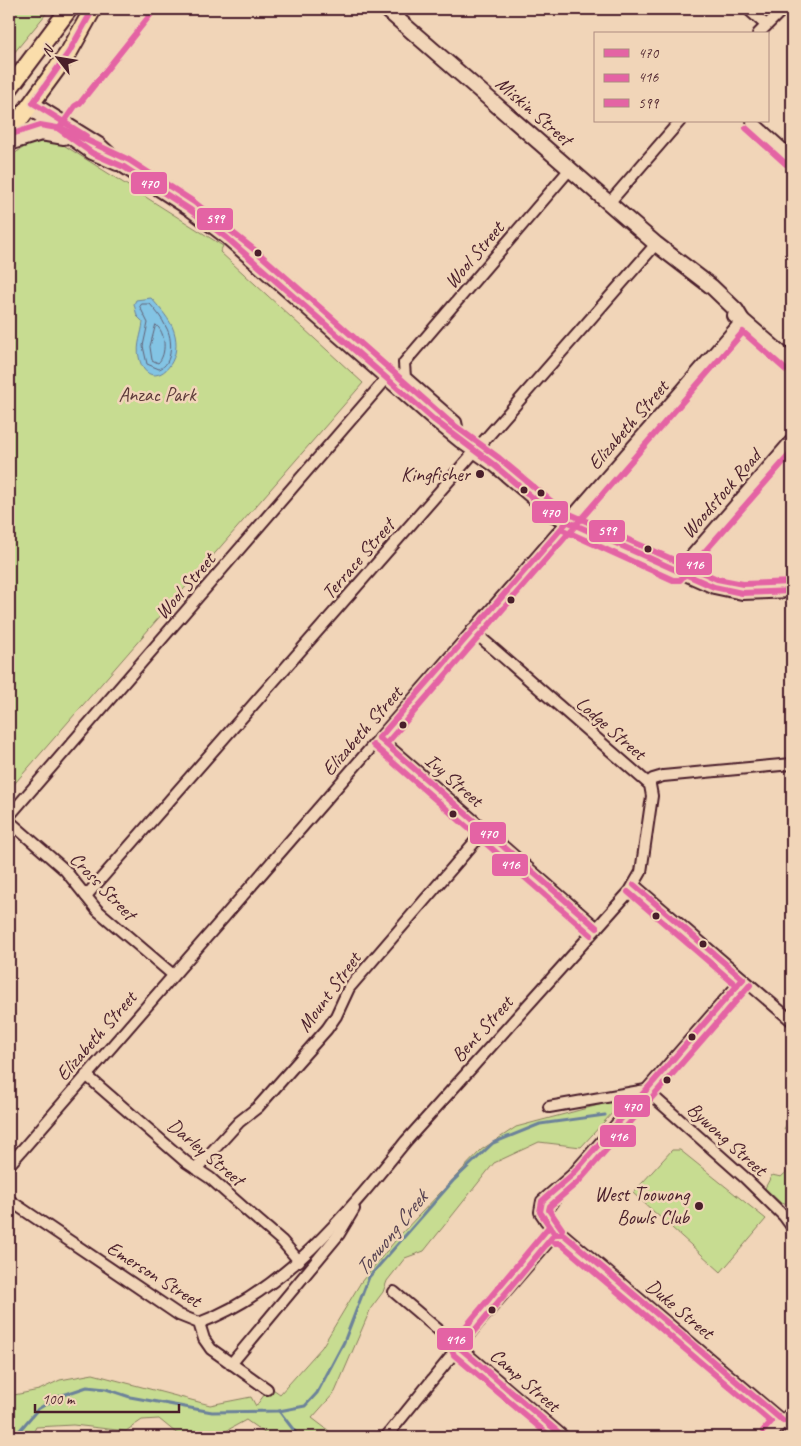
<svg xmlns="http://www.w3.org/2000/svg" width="801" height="1446" font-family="Caveat,sans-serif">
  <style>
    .green { fill: #c7dc91; stroke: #887e5e }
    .water { fill: #83c4e4; stroke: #6c829a }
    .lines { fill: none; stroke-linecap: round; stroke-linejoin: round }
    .shore { stroke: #616175; stroke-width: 1 }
    .stream { stroke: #6c829a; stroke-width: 3 }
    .minor-casing { stroke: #4a1f2b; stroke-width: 14 }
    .tertiary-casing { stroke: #4a1f2b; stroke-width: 16 }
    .secondary-casing { stroke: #4a1f2b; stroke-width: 18 }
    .trunk-casing { stroke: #4a1f2b; stroke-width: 20 }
    .minor { stroke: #f1d5b8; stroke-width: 10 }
    .tertiary { stroke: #f1d5b8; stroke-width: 12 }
    .secondary { stroke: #f1d5b8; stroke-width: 14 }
    .trunk { stroke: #faddab; stroke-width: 16 }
    .bus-1-casing { stroke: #f1d5b8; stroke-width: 10 }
    .bus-2-casing { stroke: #f1d5b8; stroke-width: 10 }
    .bus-3-casing { stroke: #f1d5b8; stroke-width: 10 }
    .bus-1 { stroke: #e463a4; stroke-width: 6 }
    .bus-2 { stroke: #e463a4; stroke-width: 6 }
    .bus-3 { stroke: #e463a4; stroke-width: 6 }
    .bus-dot { fill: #4a1f2b; stroke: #f1d5b8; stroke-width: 2 }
    .labels { text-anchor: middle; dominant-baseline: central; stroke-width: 5; stroke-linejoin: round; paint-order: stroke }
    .street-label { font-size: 20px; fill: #4a1f2b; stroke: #f1d5b8 }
    .park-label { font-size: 20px; fill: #5d3b3a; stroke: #f1d5b8 }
    .poi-label { font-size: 20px; fill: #4a1f2b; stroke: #f1d5b8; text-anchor: end }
    .water-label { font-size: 21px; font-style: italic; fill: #554050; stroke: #f1d5b8 }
    .line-badge { stroke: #f1d5b8; stroke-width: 2 }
    .badge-label { font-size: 14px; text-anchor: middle; font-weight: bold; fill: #fff }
  </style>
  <rect width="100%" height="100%" fill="#f1d5b8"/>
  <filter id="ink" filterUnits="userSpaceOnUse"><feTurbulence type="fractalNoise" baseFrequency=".02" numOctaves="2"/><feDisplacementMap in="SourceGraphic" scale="10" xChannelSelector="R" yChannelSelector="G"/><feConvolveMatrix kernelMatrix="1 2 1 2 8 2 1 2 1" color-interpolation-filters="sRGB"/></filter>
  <g filter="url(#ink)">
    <g class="green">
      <path d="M 9,9 L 50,9 L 9,59 Z"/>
      <path d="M 39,142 L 62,144 L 223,246 L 220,252 L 363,383 L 9,790 L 9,157 L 26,146 Z"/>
      <path d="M 610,1102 L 616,1105 L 615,1110 L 581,1147 L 539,1142 L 494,1163 L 424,1251 L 405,1258 L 387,1281 L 383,1292 L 371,1308 L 335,1392 L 312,1418 L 337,1437 L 270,1437 L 246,1420 L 215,1437 L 181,1437 L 159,1419 L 142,1420 L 126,1431 L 73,1425 L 36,1427 L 31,1437 L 9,1437 L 9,1396 L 39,1390 L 60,1380 L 93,1374 L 210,1405 L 251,1397 L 256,1406 L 270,1387 L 280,1394 L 322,1347 L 361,1282 L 400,1235 L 481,1150 L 516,1127 Z"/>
      <path d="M 791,1117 L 792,1117 L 792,1138 L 784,1129 Z"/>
      <path d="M 672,1150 L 680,1150 L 766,1219 L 721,1272 L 633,1193 Z"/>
      <path d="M 792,1167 L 792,1201 L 782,1204 L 765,1188 L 772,1175 L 781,1177 Z"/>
    </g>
    <path class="water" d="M 151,298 C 158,306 167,316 172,326 C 189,365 147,396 139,357 C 136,345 142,334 143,322 L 137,316 L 134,304 L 136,300 Z"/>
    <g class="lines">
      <g class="shore">
        <path d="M 142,304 L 150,304 C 156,311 162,318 166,327 C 173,338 173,365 159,369 L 147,364 L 143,346 L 148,323 L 140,307 Z"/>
        <path d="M 156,325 C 166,332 167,355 158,363 L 152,360 L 150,347 Z"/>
      </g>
      <g class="stream">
        <path d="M 788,1184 L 792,1180"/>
        <path d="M 279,1411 L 299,1437"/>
        <path d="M 14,1437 L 38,1409 L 60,1396 L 87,1387 L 106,1389 L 130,1397 L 212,1412 L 279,1411 L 305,1406 L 317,1393 L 344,1342 L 369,1277 L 453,1181 L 493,1143 L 540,1124 L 605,1115"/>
      </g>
      <defs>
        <g id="minor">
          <path d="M 748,9 L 766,25"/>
          <path d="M 758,34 L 783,9"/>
          <path d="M 752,121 L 792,157"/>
          <path d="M 609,203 L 680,121"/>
          <path d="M 460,441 L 456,422 L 405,377 L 404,363 L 570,169"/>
          <path d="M 677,572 L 792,439"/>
          <path d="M 379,738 L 597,928"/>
          <path d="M 648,783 L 653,779 L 663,776 L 792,764"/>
          <path d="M 9,816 L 387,378"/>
          <path d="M 9,821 L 65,870 L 97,910 L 172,974"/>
          <path d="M 634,885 L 792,1021"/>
          <path d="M 86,896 L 656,244"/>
          <path d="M 86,1075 L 186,1162 L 210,1178 L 245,1209 L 282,1241 L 299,1261"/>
          <path d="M 549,1107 L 646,1090 L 744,1177 L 784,1216 L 792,1227"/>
          <path d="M 9,1165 L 742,320"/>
          <path d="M 196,1169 L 239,1122 L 258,1107 L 327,1029 L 336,1016 L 349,988 L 485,830"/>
          <path d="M 9,1200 L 179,1315 L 199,1323 L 204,1339 L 211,1349 L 267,1389"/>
          <path d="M 545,1220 L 547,1211 L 566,1184"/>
          <path d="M 555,1234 L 540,1212 L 542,1201 L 572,1175 L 743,979"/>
          <path d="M 555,1234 L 564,1235 L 792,1429"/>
          <path d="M 394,1292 L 564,1437"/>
          <path d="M 199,1323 C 286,1291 350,1210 406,1141 L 630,891 L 641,872 L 652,796 L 650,785 L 472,630"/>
          <path d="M 231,1364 L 339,1234 L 354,1209"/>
          <path d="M 386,1437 L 475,1327 L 555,1234"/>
          <path d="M 770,1437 L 792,1411"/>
        </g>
        <g id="tertiary">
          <path d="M 33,103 L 99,144 L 124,167 L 189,209 L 227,238 L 433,419 L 460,441 L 494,465 L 553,515 L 714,587 L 742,593 L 792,591"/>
          <path d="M 29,108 L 92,153 L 117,164"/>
          <path d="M 9,144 L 41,134 L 64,138"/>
        </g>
        <g id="secondary">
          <path d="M 386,9 L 656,244 L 712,287 L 736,310 L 742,320"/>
          <path d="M 735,316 L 742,320 L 792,363"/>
        </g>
        <g id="trunk">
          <path d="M 9,89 L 69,9"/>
          <path d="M 9,134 L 69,52 L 93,9"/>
        </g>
      </defs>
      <use href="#minor" class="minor-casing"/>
      <use href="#tertiary" class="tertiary-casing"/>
      <use href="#secondary" class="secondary-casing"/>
      <use href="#trunk" class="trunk-casing"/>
      <use href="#minor" class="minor"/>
      <use href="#tertiary" class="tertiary"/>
      <use href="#secondary" class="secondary"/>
      <use href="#trunk" class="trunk"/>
      <defs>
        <g id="bus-1">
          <path d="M 155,9 L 80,103 L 75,106 L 59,129 L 92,153 L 124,167 L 189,209 L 227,238 L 433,419 L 494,465 L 553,515 L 714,587 L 742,593 L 792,591"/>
          <path d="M 86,136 L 33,103 L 69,52 L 93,9"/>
          <path d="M 379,738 L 597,928"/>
          <path d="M 379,738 L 567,522"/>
          <path d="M 634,885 L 743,979"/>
          <path d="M 555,1234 L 540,1212 L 542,1201 L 572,1175 L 743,979"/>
          <path d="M 555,1234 L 563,1234 L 783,1421"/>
          <path d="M 460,1348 L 555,1234"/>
          <path d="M 460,1348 L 564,1437"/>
        </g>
        <g id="bus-2">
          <path d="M 746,128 L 786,164"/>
          <path d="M 563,530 L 673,580 L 680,580 L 792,452"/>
          <path d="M 386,744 L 743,332 L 786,370"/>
          <path d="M 373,745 L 591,935"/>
          <path d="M 628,892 L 737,986"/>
          <path d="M 548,1228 L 453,1342 L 451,1348 L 454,1355 L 551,1437"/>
          <path d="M 562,1229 L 549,1210 L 550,1206 L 579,1181 L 750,985"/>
          <path d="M 555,1243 L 560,1243 L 771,1422 L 763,1431"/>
        </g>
        <path id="bus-3" d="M 9,135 L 40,125 L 63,129 L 129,160 L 194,202 L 256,251 L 451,423 L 499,458 L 563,511 L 717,579 L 743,584 L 792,582"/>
      </defs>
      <use href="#bus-1" class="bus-1-casing"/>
      <use href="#bus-2" class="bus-2-casing"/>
      <use href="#bus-3" class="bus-3-casing"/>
      <use href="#bus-1" class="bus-1"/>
      <use href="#bus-2" class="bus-2"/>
      <use href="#bus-3" class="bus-3"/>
    </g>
  </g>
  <g class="bus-dot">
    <circle cx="258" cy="253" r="4.5"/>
    <circle cx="480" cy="474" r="5"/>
    <circle cx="524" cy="490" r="4.5"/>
    <circle cx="541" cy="493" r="4.5"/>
    <circle cx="648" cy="549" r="4.5"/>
    <circle cx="511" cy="600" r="4.5"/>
    <circle cx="403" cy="725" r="4.5"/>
    <circle cx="453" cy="814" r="4.5"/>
    <circle cx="656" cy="916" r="4.5"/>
    <circle cx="703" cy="944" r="4.5"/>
    <circle cx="692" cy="1037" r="4.5"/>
    <circle cx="667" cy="1080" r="4.5"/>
    <circle cx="699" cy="1206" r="5"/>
    <circle cx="492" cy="1310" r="4.5"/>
  </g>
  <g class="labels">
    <g class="street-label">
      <text transform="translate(534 111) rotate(41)">Miskin Street</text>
      <text transform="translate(474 255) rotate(-50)">Wool Street</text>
      <text transform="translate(628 425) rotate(-49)">Elizabeth Street</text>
      <text transform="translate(721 494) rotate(-49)">Woodstock Road</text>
      <text transform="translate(358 559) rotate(-49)">Terrace Street</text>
      <text transform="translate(185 586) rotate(-49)">Wool Street</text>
      <text transform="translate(611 728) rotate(41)">Lodge Street</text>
      <text transform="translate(362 731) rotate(-49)">Elizabeth Street</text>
      <text transform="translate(454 780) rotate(41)">Ivy Street</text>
      <text transform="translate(103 886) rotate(46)">Cross Street</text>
      <text transform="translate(329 992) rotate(-54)">Mount Street</text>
      <text transform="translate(482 1029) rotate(-48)">Bent Street</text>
      <text transform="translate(96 1036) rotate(-49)">Elizabeth Street</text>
      <text transform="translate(727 1139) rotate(42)">Bywong Street</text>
      <text transform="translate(206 1152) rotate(40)">Darley Street</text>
      <text transform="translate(154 1274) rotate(32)">Emerson Street</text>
      <text transform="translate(680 1309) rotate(40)">Duke Street</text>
      <text transform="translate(525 1380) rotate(41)">Camp Street</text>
    </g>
    <g class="park-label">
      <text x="157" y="394">Anzac Park</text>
    </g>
    <g class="poi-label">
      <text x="470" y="474">Kingfisher</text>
      <text x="689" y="1194">West Toowong<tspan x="689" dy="23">Bowls Club</tspan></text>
    </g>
    <g class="water-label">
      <text transform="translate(391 1233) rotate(-51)">Toowong Creek</text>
    </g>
  </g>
  <g class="line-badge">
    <rect x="130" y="171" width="38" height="24" rx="5" fill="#e463a4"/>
    <rect x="196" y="207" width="38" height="24" rx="5" fill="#e463a4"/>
    <rect x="531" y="500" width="38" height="24" rx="5" fill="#e463a4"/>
    <rect x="588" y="519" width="38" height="24" rx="5" fill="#e463a4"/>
    <rect x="675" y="552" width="38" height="24" rx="5" fill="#e463a4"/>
    <rect x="469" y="821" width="38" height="24" rx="5" fill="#e463a4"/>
    <rect x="491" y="853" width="38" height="24" rx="5" fill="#e463a4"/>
    <rect x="613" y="1094" width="38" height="24" rx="5" fill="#e463a4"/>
    <rect x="599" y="1124" width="38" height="24" rx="5" fill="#e463a4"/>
    <rect x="436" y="1327" width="38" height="24" rx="5" fill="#e463a4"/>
  </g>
  <g class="badge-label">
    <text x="149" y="188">470</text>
    <text x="215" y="223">599</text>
    <text x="550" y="517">470</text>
    <text x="607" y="535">599</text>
    <text x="694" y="569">416</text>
    <text x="488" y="838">470</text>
    <text x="510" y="869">416</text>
    <text x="632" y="1111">470</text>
    <text x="618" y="1141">416</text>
    <text x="455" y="1344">416</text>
  </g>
  <rect width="801" height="1446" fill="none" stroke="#f1d5b8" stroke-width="30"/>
  <rect x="15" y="15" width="771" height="1416" fill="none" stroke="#4a1f2b" stroke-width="2" filter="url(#ink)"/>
  <rect x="594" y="32" width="175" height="90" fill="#f1d5b8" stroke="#ae8c80"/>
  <rect x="604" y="49" width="25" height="8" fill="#e463a4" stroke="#ae8c80"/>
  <text x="638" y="58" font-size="15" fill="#4a1f2b">470</text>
  <rect x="604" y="74" width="25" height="8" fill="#e463a4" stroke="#ae8c80"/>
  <text x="638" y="82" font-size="15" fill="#4a1f2b">416</text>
  <rect x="604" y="99" width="25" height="8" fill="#e463a4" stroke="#ae8c80"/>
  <text x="638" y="108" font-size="15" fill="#4a1f2b">599</text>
  <g transform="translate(58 58) rotate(301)" stroke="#f1d5b8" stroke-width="4" paint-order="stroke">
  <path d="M0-4L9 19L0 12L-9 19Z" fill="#4a1f2b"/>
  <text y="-8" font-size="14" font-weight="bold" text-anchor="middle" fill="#4a1f2b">N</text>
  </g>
  <path d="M35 1404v8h144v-8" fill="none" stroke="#4a1f2b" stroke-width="2.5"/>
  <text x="42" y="1404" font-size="15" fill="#4a1f2b" stroke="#f1d5b8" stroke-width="4" paint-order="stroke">100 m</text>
</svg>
